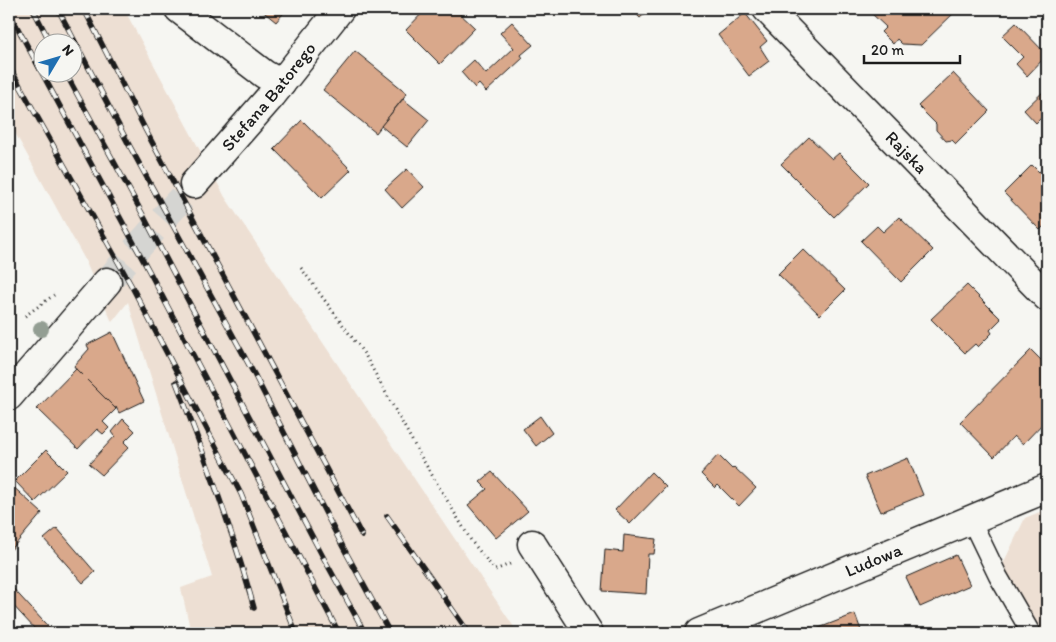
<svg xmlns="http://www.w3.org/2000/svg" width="1056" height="642" font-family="Itim,sans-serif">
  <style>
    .built { fill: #eddfd3; fill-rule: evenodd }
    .building { fill: #d9a88b; stroke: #1c1c1c }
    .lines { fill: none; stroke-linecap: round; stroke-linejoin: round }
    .secondary-tunnel { stroke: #d5d5d2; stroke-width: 28; stroke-dasharray: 28 14; stroke-linecap: butt }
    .lane-casing { stroke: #1c1c1c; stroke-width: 21 }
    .street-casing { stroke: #1c1c1c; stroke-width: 31 }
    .secondary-casing { stroke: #1c1c1c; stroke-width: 31 }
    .path { stroke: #1c1c1c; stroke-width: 3; stroke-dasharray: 1 4; stroke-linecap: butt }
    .lane { stroke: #f6f6f2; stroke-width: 18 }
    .street { stroke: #f6f6f2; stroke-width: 28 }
    .secondary { stroke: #f6f6f2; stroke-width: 28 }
    .rail-casing { stroke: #1c1c1c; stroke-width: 5.5 }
    .rail { stroke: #f6f6f2; stroke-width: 4; stroke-dasharray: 11; stroke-linecap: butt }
    .tree { fill: #939e93 }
    .labels { text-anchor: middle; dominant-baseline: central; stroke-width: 4; stroke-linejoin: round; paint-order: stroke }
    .street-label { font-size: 18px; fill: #1c1c1c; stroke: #f6f6f2 }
  </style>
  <rect width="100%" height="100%" fill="#f6f6f2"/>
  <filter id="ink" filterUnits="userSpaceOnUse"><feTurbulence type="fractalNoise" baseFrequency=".02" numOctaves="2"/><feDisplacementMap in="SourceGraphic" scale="10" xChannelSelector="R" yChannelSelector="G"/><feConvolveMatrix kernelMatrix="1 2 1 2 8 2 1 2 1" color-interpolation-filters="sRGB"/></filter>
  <g filter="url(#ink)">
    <g class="built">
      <path d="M 9,9 L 124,9 L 225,197 L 518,633 L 191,633 L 181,588 L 212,577 L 128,302 L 112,322 L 84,258 L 9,122 ZM 42,42 L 72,42 L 72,72 L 42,72 Z"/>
      <path d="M 1047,509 L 1047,633 L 1042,633 L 1001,568 L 1025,518 Z"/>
    </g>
    <g class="building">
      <path d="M 260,9 L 287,9 L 276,22 Z"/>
      <path d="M 426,9 L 455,9 L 475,28 L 440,64 L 406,30 Z"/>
      <path d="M 631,9 L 650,9 L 640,18 Z"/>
      <path d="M 876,9 L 958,9 L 921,45 L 902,44 L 897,39 L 893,44 L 881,32 L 886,27 L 871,13 Z"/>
      <path d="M 745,13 L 767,41 L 760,47 L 769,61 L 749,76 L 718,35 Z"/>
      <path d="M 512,22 L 533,45 L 521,55 L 523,58 L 486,92 L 479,84 L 475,88 L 461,72 L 474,60 L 486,74 L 514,48 L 500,33 Z"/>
      <path d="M 1016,23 L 1047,55 L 1027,76 L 1016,64 L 1023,57 L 1002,36 Z"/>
      <path d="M 355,51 L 407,93 L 376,133 L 323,90 Z"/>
      <path d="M 953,73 L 989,111 L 956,144 L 952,140 L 946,141 L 936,130 L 936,124 L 918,106 Z"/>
      <path d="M 1047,88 L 1047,112 L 1036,123 L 1024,110 Z"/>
      <path d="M 403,99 L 429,120 L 407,147 L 381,126 Z"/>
      <path d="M 302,120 L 351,170 L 322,198 L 274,149 Z"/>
      <path d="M 809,137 L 832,159 L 839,153 L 869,183 L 834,217 L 781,164 Z"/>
      <path d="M 1047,164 L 1047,223 L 1040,230 L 1004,193 L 1032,165 L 1039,172 Z"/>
      <path d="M 407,169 L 424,187 L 402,208 L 385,189 Z"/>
      <path d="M 899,217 L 933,250 L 901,282 L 861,241 L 877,226 L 883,232 Z"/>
      <path d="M 803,249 L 845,290 L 820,315 L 778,274 Z"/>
      <path d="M 967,285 L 1001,319 L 990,330 L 992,333 L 978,347 L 975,344 L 965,353 L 931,319 Z"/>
      <path d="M 112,332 L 144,401 L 119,413 L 116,407 L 116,409 L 76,369 L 74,366 L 89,349 L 87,345 Z"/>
      <path d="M 1031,350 L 1047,366 L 1047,419 L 1023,444 L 1014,436 L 994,457 L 960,422 Z"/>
      <path d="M 76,369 L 116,409 L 103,422 L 109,428 L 103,434 L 97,429 L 78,449 L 37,409 Z"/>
      <path d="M 540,416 L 552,433 L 536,446 L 523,429 Z"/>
      <path d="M 123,419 L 135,431 L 124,442 L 129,447 L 102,475 L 89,464 L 115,436 L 112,432 Z"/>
      <path d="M 46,450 L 67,471 L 35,502 L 15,481 Z"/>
      <path d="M 718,455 L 732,469 L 734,467 L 756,488 L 739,506 L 718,485 L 715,488 L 701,474 Z"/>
      <path d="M 908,458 L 923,495 L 881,512 L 865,476 Z"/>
      <path d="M 492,472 L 528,511 L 496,538 L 468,505 L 487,489 L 480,482 Z"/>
      <path d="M 651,472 L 666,487 L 630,524 L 615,510 Z"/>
      <path d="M 9,483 L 42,513 L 9,552 Z"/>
      <path d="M 57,528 L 95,572 L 83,583 L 44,539 Z"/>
      <path d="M 624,535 L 656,539 L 654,554 L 648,554 L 646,594 L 602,591 L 605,550 L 623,552 Z"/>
      <path d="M 956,555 L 970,585 L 920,607 L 906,577 Z"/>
      <path d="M 9,584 L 54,633 L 34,633 L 32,632 L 35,629 L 9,601 Z"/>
      <path d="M 855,614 L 862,633 L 806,633 Z"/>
    </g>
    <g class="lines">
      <path class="secondary-tunnel" d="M 107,282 L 194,184"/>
      <defs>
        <path id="lane" d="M 971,520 L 998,576 L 1031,633"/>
        <g id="street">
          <path d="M 179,9 L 264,74 L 281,84"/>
          <path id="s1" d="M 767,9 L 1047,297"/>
          <path d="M 532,544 L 589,633"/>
          <path id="s2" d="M 699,633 L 1047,488"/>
        </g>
        <g id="secondary">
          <path id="s3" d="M 194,184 L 272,95 L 340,9"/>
          <path d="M 9,396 L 107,282"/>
        </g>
      </defs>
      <use href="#lane" class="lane-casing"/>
      <use href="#street" class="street-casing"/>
      <use href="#secondary" class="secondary-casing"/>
      <g class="path">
        <path d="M 301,268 L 365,355 L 420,455 L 472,542 L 495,570 L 510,564"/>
        <path d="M 25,316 L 54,295"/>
      </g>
      <use href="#lane" class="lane"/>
      <use href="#street" class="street"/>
      <use href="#secondary" class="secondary"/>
      <defs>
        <g id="rail">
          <path d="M 33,9 L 50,42"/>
          <path d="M 58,9 L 128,143 L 254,374 L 343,547 L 390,633"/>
          <path d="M 84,9 L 145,129 L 362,536"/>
          <path d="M 9,12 L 149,271 L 339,633"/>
          <path d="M 9,66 L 131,285 L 241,494 L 296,633"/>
          <path d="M 65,72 L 142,213 L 322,555 L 365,633"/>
          <path d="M 176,382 C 205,456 233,531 254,608"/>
          <path d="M 387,516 L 469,633"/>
        </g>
      </defs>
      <use href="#rail" class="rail-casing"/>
      <use href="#rail" class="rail"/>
    </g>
    <circle class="tree" cx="41" cy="329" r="8"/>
  </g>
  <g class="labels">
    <g class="street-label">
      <text stroke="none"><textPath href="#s3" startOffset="115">Stefana Batorego</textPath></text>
      <text stroke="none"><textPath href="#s1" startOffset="200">Rajska</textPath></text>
      <text stroke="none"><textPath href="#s2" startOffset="189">Ludowa</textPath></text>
    </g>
  </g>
  <rect width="1056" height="642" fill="none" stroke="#f6f6f2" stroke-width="30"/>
  <rect x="15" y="15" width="1026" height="612" fill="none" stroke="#1c1c1c" stroke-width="2" filter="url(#ink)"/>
  <g transform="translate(58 58) rotate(52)"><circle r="24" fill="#f6f6f2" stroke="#9f9f9c"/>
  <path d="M0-4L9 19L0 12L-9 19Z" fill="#1f6fb2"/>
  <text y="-8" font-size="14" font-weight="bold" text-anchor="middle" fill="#1c1c1c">N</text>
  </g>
  <path d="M864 55v8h96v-8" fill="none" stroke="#1c1c1c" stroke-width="2.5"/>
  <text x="871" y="55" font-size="15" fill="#1c1c1c" stroke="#f6f6f2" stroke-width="4" paint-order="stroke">20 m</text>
</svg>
